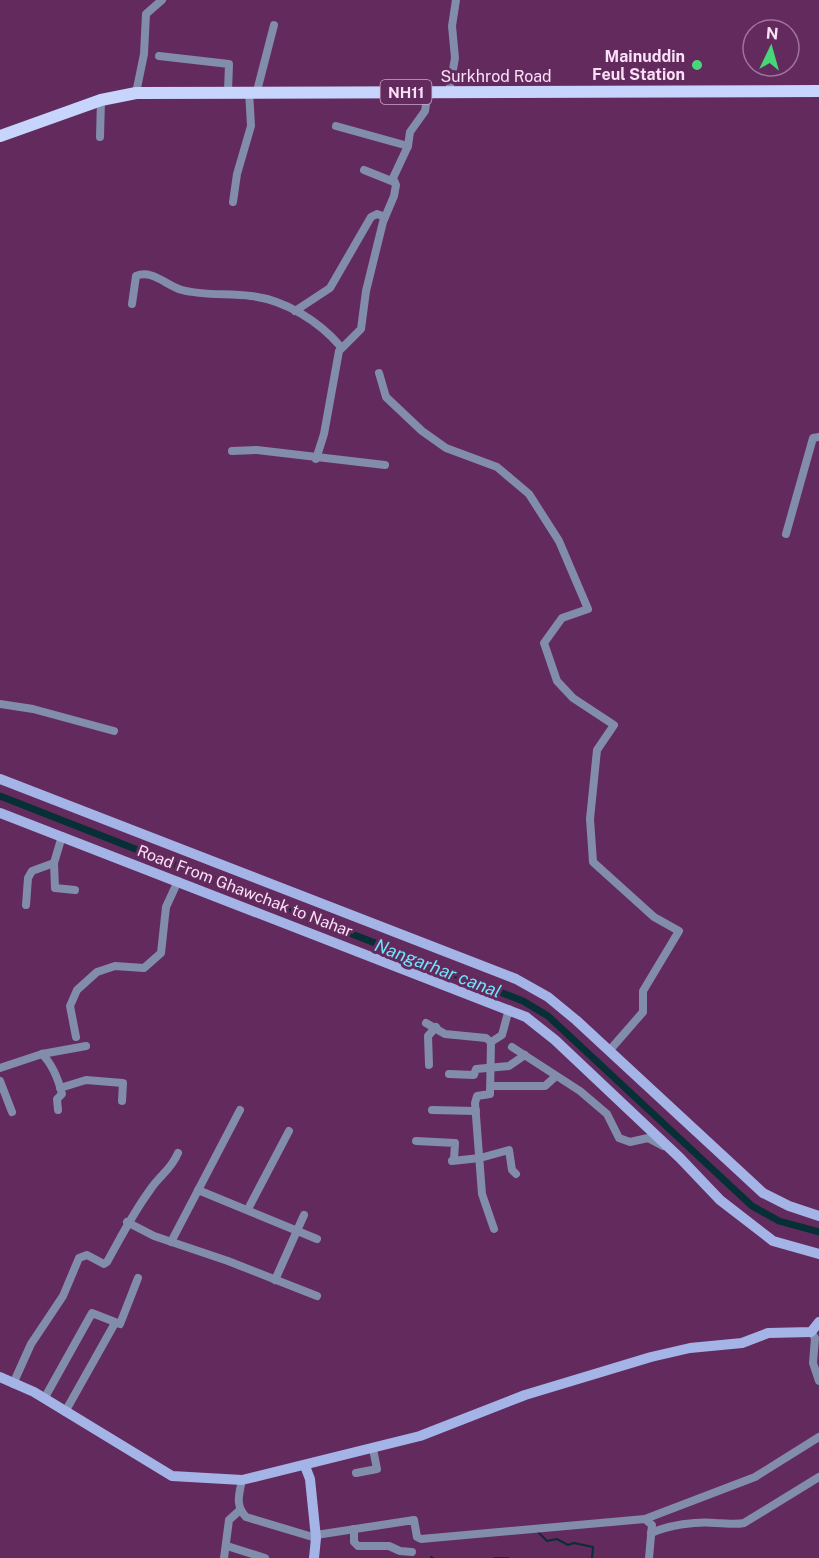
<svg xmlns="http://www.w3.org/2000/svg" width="819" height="1558" font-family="'Public Sans',sans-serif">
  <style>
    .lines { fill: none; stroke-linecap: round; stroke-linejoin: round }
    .stream { stroke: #072f36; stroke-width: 2 }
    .canal { stroke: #072f36; stroke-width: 7 }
    .street { stroke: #828cab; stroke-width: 8 }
    .secondary { stroke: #a4b4e6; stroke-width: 10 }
    .primary { stroke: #c7d4fb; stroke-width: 12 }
    .poi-dot { fill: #47d779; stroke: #622a5d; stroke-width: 2 }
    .labels { text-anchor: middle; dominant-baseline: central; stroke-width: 6; stroke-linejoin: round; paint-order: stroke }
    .shield { fill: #622a5d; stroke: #cea9ca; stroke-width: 1.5 }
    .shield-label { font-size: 15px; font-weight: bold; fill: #fce0f8 }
    .poi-label { font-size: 16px; font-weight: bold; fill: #fce0f8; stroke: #622a5d; text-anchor: end }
    .street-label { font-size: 16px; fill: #fce0f8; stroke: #622a5d }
    .water-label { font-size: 18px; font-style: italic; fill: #6ee5fb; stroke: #622a5d }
  </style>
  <rect width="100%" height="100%" fill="#622a5d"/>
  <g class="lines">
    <g class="stream">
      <path d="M 538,1532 L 547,1541 L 557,1539 L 568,1545 L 574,1543 L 593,1547 L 592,1558"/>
      <path d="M 431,1557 L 433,1558"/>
      <path d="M 494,1558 L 508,1558"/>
    </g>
    <path class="canal" d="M 0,796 L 523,1001 L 548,1016 L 752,1206 L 779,1221 L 819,1232"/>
    <g class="street">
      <path d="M 159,56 L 229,64 L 228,91"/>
      <path d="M 257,91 L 274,25"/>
      <path d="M 449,92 L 455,58 L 452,26 L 456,0"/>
      <path d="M 136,93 L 144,54 L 146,14 L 162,0"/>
      <path d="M 336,126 L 408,146"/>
      <path d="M 100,137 L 101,100"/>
      <path d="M 364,170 L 394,182"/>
      <path d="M 233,202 L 237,174 L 251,126 L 249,91"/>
      <path d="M 132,304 L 136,276 C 152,269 167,286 182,290 C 204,296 228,293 251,296 C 285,300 319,321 341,347"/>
      <path d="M 295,311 L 330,288 L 371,217 L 377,214 L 385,217"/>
      <path d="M 379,373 L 386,397 L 422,431 L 446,448 L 497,467 L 529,494 L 559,541 L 588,609 L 562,618 L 544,643 L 557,681 L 573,698 L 614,725 L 597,750 L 590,819 L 593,862 L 654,917 L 679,931 L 643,991 L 643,1012 L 609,1051"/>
      <path d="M 232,451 L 257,450 L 385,465"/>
      <path d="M 316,459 L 324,434 L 339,351 L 361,329 L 366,291 L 383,222 L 394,196 L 396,185 L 393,178 L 408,146 L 410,132 L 425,111 L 428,92"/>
      <path d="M 786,534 L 813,438 L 819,437"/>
      <path d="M 0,704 L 33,709 L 114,731"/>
      <path d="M 54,863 L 55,888 L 75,890"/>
      <path d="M 26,905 L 28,878 L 32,871 L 54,863 L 62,836"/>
      <path d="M 426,1023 L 445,1034 L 486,1038 L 491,1042"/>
      <path d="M 76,1037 L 70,1006 L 77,990 L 97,972 L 115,966 L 144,968 L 161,953 L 166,907 L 178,881"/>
      <path d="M 512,1047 L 580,1091 L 607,1114 L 619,1138 L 630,1142 L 648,1138 L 663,1146"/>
      <path d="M 42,1054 C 53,1065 58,1078 62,1094 L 57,1099 L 58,1110"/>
      <path d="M 429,1065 L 428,1036 L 436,1027"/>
      <path d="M 0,1068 L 42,1054 L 86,1046"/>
      <path d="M 449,1074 L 474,1075 L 476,1069 L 509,1066 L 525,1055"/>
      <path d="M 0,1081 L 12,1112"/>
      <path d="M 491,1086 L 545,1086 L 555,1077"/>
      <path d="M 60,1088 L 86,1080 L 123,1083 L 122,1101"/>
      <path d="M 432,1110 L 476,1111"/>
      <path d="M 416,1141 L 455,1143 L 454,1160"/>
      <path d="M 452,1161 L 480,1158 L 509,1150 L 512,1170 L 516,1174"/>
      <path d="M 198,1190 L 317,1239"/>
      <path d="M 248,1209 L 289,1131"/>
      <path d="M 127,1222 L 154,1236 L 228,1261 L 317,1296"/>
      <path d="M 494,1229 L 482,1194 L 475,1103 L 477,1096 L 490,1094 L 491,1042 L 502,1035 L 509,1009"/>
      <path d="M 171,1242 L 240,1110"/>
      <path d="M 275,1280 L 304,1215"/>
      <path d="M 811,1332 L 815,1338 L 813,1363 L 819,1381"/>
      <path d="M 13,1384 L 31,1344 L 63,1296 L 79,1258 L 87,1255 L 104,1264 L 107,1262 C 121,1237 133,1213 150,1190 C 159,1176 171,1170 178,1153"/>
      <path d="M 44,1399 L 92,1313 L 120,1324 L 138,1278"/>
      <path d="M 65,1412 L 115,1323"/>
      <path d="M 356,1473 L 377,1469 L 373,1449"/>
      <path d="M 242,1480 C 239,1495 235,1505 246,1517 L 316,1538"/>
      <path d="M 645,1519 L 755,1477 L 819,1437"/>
      <path d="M 354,1529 L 354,1542 L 358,1546 L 389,1546 L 400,1551 L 412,1552"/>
      <path d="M 651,1533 C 669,1525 696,1521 716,1523 C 726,1523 734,1525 744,1523 L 819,1477"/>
      <path d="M 316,1535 L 414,1520 L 417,1537 L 421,1539 L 645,1519 L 652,1525 L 649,1558"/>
      <path d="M 227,1546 L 265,1558"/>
      <path d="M 224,1558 L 229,1520 L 240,1510"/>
    </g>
    <g class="secondary">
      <path d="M 0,779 L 516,979 L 548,997 L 576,1020 L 763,1193 L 789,1206 L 819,1216"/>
      <path d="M 0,813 L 526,1017 L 555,1040 L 680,1158 L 720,1200 L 773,1241 L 819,1254"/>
      <path d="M 0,1377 L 34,1392 L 172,1476 L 242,1480 L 420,1436 L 525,1395 L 651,1357 L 690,1348 L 742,1343 L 768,1333 L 811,1332 L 819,1322"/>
      <path d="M 305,1466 L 310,1479 L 316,1538 L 314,1558"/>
    </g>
    <path class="primary" d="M 0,136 L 101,100 L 136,93 L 819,91"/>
  </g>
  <circle class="poi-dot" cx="697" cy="65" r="6"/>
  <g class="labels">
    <rect class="shield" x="380.5" y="80" width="51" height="24" rx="4.5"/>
    <g class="shield-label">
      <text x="406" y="92">NH11</text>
    </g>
    <g class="poi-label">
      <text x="685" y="56">Mainuddin<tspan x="685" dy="18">Feul Station</tspan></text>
    </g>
    <g class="street-label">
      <text x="496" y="76">Surkhrod Road</text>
      <text transform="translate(245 891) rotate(21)">Road From Ghawchak to Nahar</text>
    </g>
    <g class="water-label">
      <text transform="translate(438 968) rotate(21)">Nangarhar canal</text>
    </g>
  </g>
  <g transform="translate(771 48) rotate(5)"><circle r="28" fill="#622a5d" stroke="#a0739b" stroke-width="1.5"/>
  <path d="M0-4.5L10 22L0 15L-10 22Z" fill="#47d779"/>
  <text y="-9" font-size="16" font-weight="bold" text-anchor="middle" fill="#fce0f8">N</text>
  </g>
</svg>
